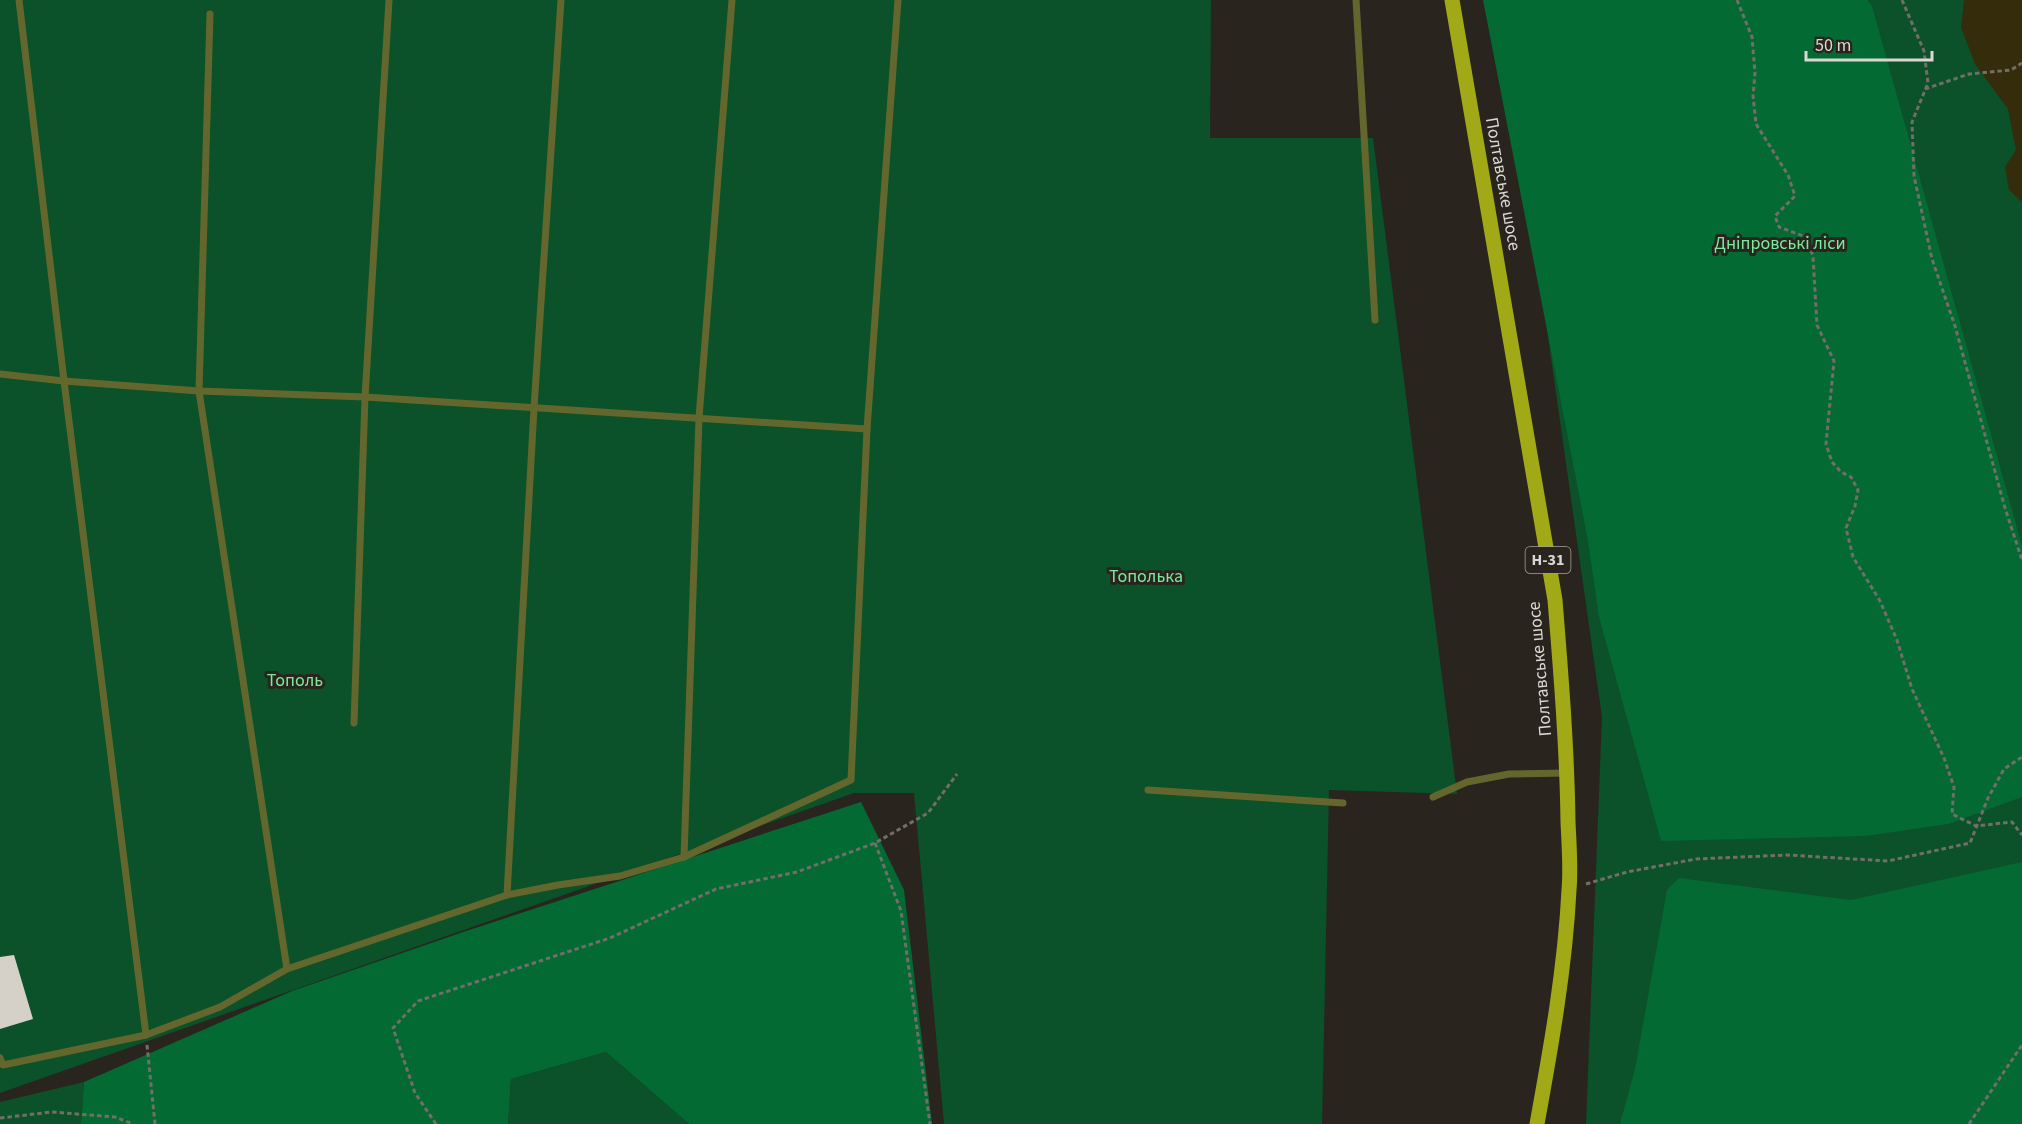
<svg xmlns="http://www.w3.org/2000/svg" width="2022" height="1124" font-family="'Source Sans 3',sans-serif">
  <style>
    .green { fill: #0b5129 }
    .forest { fill: #036a34 }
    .sand { fill: #342c0b }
    .building { fill: #d6d1c8 }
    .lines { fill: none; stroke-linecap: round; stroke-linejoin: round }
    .path { stroke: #726e68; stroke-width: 3; stroke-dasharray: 4.5 3; stroke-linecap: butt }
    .lane { stroke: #63672d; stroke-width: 7 }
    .primary { stroke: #a1a916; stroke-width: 15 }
    .labels { text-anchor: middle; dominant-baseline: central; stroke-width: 6; stroke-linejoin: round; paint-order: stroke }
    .shield { fill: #29251e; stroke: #a6a29d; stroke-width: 1.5 }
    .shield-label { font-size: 16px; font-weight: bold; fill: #dbd8d4 }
    .street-label { font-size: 18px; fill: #dbd8d4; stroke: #29251e }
    .park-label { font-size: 18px; fill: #7aea9d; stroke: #29251e }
  </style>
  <rect width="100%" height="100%" fill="#29251e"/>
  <g class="green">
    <path d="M 0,0 L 1211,0 L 1210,138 L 1373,138 L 1457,794 L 1329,790 L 1322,1124 L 944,1124 L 914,793 L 854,793 L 0,1093 Z"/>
    <path d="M 1496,0 L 2022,0 L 2022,1124 L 1586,1124 L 1602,717 L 1534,238 Z"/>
    <path d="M 606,1052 L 689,1124 L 508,1124 L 511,1079 Z"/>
    <path d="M 84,1082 L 81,1124 L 0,1124 L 0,1102 Z"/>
  </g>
  <g class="forest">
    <path d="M 1483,0 L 1867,0 L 1872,6 L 2022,546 L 2022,797 L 1948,824 L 1866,836 L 1661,841 L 1599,617 L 1588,541 Z"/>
    <path d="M 861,802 L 904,890 L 932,1124 L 689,1124 L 606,1052 L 511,1079 L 508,1124 L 81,1124 L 84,1082 L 292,991 L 466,931 Z"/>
    <path d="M 2022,862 L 2022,1124 L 1620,1124 L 1635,1069 L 1667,890 L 1679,878 L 1851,900 Z"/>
  </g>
  <path class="sand" d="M 1964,0 L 2022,0 L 2022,202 L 2009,190 L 2005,167 L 2016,150 L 2008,109 L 1975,64 L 1961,27 Z"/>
  <path class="building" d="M 14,955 L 33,1019 L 0,1029 L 0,957 Z"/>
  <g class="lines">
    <g class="path">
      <path d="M 1737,0 L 1752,37 L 1755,73 L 1753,96 L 1756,124 L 1788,175 L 1795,196 L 1775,216 L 1779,227 L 1806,237 L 1813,256 L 1817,325 L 1834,361 L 1826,444 L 1832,462 L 1841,472 L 1851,477 L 1858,490 L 1855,506 L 1846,528 L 1853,557 L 1880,601 L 1897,640 L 1912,689 L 1944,758 L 1954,787 L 1952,814 L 1976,826 L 2012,822 L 2022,835"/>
      <path d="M 1902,0 L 1924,51 L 1928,83 L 1912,122 L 1914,176 L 1932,259 L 1955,326 L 2005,508 L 2022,560"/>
      <path d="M 1925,89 L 1969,74 L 2011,70 L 2022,63"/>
      <path d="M 875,843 L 901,911 L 930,1124"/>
      <path d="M 1586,884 L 1627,872 L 1696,859 L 1787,855 L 1888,861 L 1970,843 L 1988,798 L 2004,769 L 2022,757"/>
      <path d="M 147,1045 L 155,1124"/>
      <path d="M 0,1118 L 52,1112 L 115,1117 L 133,1124"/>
      <path d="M 436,1124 L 415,1093 L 393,1028 L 418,1001 L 610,938 L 716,889 L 797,872 L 875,843 L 928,813 L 957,774"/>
      <path d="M 1969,1124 L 2022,1045"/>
    </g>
    <g class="lane">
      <path d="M 19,0 L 64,381 L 146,1035"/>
      <path d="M 1356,0 L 1375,320"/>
      <path d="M 210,14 L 199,391 L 287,969"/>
      <path d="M 0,374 L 64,381 L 199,391 L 365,397 L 867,429"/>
      <path d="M 354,723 L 365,397 L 389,0"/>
      <path d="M 1148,790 L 1343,803"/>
      <path d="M 1433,797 L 1467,782 L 1509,774 L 1568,773"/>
      <path d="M 684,857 L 699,418 L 732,0"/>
      <path d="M 507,895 L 534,408 L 561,0"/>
      <path d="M 0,1058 L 3,1065 L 146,1035 L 220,1007 L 287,969 L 507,895 L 558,885 L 620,876 L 684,857 L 851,780 L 867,429 L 898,0"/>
    </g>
    <path class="primary" d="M 1452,0 L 1555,600 C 1561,674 1567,748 1568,822 C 1569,845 1571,868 1569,890 C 1565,969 1551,1047 1537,1124"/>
  </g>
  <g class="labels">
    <rect class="shield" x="1525.5" y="547" width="45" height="26" rx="4.5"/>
    <g class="shield-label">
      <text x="1548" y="560">Н-31</text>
    </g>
    <g class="street-label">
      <text transform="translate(1503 184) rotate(80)">Полтавське шосе</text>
      <text transform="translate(1540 669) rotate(-95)">Полтавське шосе</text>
    </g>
    <g class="park-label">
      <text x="1780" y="243">Дніпровські ліси</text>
      <text x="1146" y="576">Тополька</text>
      <text x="295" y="680">Тополь</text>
    </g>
  </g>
  <path d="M1806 51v9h126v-9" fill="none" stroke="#dbd8d4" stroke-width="3"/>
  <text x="1815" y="51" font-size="18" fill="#dbd8d4" stroke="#29251e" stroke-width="4.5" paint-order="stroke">50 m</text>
</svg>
